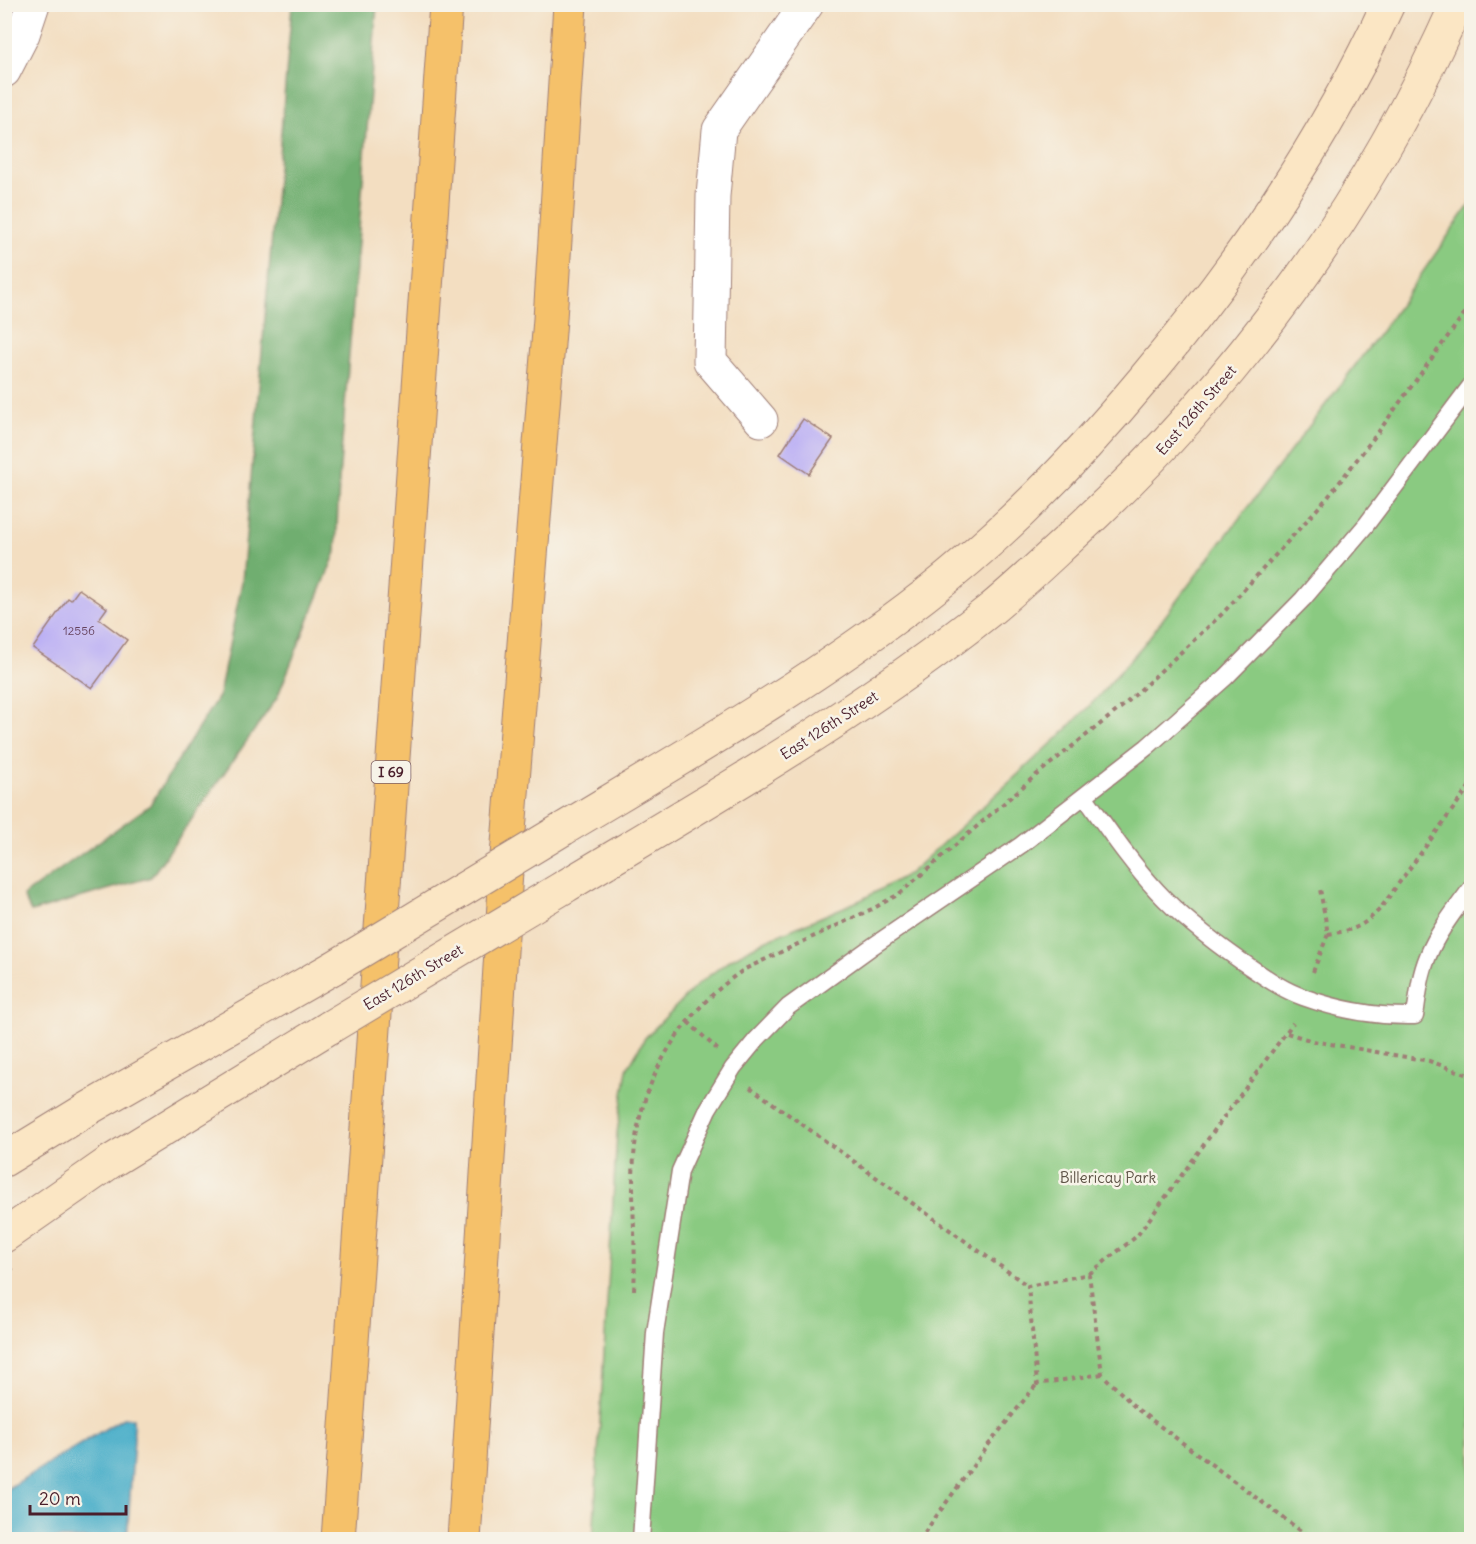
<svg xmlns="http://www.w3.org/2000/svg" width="1476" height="1544" font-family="Delius,sans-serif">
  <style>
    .green { fill: #8aca81; stroke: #6a7456; stroke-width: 1.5 }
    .forest { fill: #6fae6f; stroke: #5c664d; stroke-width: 1.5 }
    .water { fill: #4aaec9; stroke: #4a667a; stroke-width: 1.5 }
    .building { fill: #b7abf5 }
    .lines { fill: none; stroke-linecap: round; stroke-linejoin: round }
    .service-casing { stroke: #9e7e76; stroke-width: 19 }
    .minor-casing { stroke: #9e7e76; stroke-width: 35 }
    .secondary-casing { stroke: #9e7e76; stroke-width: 35 }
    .motorway-casing { stroke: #9e7e76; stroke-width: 35 }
    .path { stroke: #9e7e76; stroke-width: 4; stroke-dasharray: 4.5 4.5; stroke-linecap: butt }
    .service { stroke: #fff; stroke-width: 16 }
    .minor { stroke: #fff; stroke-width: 33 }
    .secondary { stroke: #fbe6c4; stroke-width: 33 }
    .motorway { stroke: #f5c16b; stroke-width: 33 }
    .secondary-bridge-casing { stroke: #9e7e76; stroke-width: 35; stroke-linecap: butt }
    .secondary-bridge { stroke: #fbe6c4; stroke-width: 33 }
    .labels { text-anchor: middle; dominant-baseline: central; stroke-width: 5; stroke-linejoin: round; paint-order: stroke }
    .number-label { font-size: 12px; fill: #65425e }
    .shield { fill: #f7f3e8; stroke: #7e5f64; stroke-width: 1.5 }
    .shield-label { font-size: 14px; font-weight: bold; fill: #4a1f2b }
    .street-label { font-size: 15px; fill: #4a1f2b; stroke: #f7f3e8 }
    .park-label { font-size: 15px; fill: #5d5245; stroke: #f7f3e8 }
  </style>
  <rect width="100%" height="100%" fill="#f7f3e8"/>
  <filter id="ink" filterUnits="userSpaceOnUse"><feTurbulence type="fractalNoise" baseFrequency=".0167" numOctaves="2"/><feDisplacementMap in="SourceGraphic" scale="12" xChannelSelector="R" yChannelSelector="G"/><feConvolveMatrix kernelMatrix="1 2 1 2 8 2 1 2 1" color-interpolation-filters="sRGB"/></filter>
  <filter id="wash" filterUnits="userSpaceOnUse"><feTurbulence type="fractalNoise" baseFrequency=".008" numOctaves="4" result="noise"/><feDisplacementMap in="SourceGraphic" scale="24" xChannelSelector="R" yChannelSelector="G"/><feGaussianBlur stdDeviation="1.35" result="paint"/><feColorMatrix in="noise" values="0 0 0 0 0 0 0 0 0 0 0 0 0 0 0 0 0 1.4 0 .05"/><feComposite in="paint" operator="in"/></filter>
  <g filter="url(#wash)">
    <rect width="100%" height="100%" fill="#f3dec1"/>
    <path class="green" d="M 1471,203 L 1471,1539 L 593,1540 L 617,1133 L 627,1069 L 645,1038 L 698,984 L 730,960 L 760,943 L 863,899 L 910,873 L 1062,734 L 1097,698 L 1144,644 L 1385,326 Z"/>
    <path class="forest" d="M 292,5 L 377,5 L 339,480 L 336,552 L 277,698 L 151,877 L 31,912 L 23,896 L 150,805 L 219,695 L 242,582 Z"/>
    <path class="water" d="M 123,1418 L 133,1418 L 134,1439 L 127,1539 L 5,1539 L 5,1490 Z"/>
    <g id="blocks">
      <g class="building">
        <path d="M 803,419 L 833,439 L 809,474 L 780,454 Z"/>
        <path d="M 79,589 L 107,608 L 99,619 L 127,640 L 92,688 L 33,648 L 68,598 L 71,600 Z"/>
      </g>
    </g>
  </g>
  <g filter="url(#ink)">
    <use href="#blocks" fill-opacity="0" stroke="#9e7e76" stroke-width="1.5"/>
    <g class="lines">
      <defs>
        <g id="service">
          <path d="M 1085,797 C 1108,829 1130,862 1157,891 C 1182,918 1211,940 1241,961 C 1261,974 1280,989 1303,997 C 1339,1010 1378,1017 1415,1016 C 1418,995 1420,975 1428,956 C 1438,931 1456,909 1472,887"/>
          <path d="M 641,1540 L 655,1333 L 680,1171 L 708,1109 L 733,1068 L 756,1040 L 788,1007 L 870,948 L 1021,845 L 1147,747 L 1226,677 L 1303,599 L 1366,525 L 1472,384"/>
        </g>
        <g id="minor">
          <path d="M 4,71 L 23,34 L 33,4"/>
          <path d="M 761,420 L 710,361 L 713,196 L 719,130 L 807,4"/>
        </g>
        <g id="secondary">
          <path d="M 563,829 C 686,755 810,684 924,596 C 1006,533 1078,458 1144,379 C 1240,265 1326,140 1388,4"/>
          <path d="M 564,887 C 709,800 857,716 990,610 C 1018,587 1044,562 1071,537 C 1235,386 1366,209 1457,4"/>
          <path d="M 4,1160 L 84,1111 L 333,968"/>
          <path d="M 4,1236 L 110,1162 L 330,1027"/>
        </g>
        <g id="motorway">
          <path d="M 338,1540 L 446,4"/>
          <path d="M 464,1540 L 507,856 L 550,319 L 570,4"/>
        </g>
      </defs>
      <use href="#service" class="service-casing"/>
      <use href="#minor" class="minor-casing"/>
      <use href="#secondary" class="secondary-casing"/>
      <use href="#motorway" class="motorway-casing"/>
      <g class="path">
        <path d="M 1328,934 C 1354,930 1361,928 1380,909 L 1472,783"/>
        <path d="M 1313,972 L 1328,934 L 1320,889"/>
        <path d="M 688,1022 L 718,1050"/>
        <path d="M 1287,1033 L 1313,1041 L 1429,1061 L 1472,1076"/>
        <path d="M 750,1087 L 1028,1286"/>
        <path d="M 1089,1274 L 1137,1236 L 1293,1023"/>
        <path d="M 4,1275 L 13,1268"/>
        <path d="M 634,1290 C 637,1240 629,1188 636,1138 C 646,1069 688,1007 745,969 L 874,908 L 899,894 L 1035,776 L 1123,706 L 1222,614 L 1328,497 L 1379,431 L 1472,303"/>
        <path d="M 1102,1374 L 1037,1384 L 1028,1286 L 1089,1274 L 1102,1374 L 1137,1409 L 1313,1540"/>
        <path d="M 919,1540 L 989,1444 L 1037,1384"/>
      </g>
      <use href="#service" class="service"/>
      <use href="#minor" class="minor"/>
      <use href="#secondary" class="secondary"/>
      <use href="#motorway" class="motorway"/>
      <defs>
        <g id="secondary-bridge">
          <path d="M 333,968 L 563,829"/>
          <path d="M 330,1027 L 564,887"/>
        </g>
      </defs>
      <use href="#secondary-bridge" class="secondary-bridge-casing"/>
      <use href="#secondary-bridge" class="secondary-bridge"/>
    </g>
  </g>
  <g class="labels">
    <g class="number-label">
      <text x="79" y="630">12556</text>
    </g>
    <rect class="shield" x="371.5" y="761" width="39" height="22" rx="4.5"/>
    <g class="shield-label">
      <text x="391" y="772">I 69</text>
    </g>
    <g class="street-label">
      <text transform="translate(1196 410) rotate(-49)">East 126th Street</text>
      <text transform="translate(829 725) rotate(-33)">East 126th Street</text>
      <text transform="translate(413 977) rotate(-31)">East 126th Street</text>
    </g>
    <g class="park-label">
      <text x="1108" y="1177">Billericay Park</text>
    </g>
  </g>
  <rect width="1476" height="1544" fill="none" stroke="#f7f3e8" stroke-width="24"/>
  <path d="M30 1505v9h96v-9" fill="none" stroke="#4a1f2b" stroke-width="3"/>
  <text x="39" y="1505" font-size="18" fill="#4a1f2b" stroke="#f7f3e8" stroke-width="4.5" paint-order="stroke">20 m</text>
</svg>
